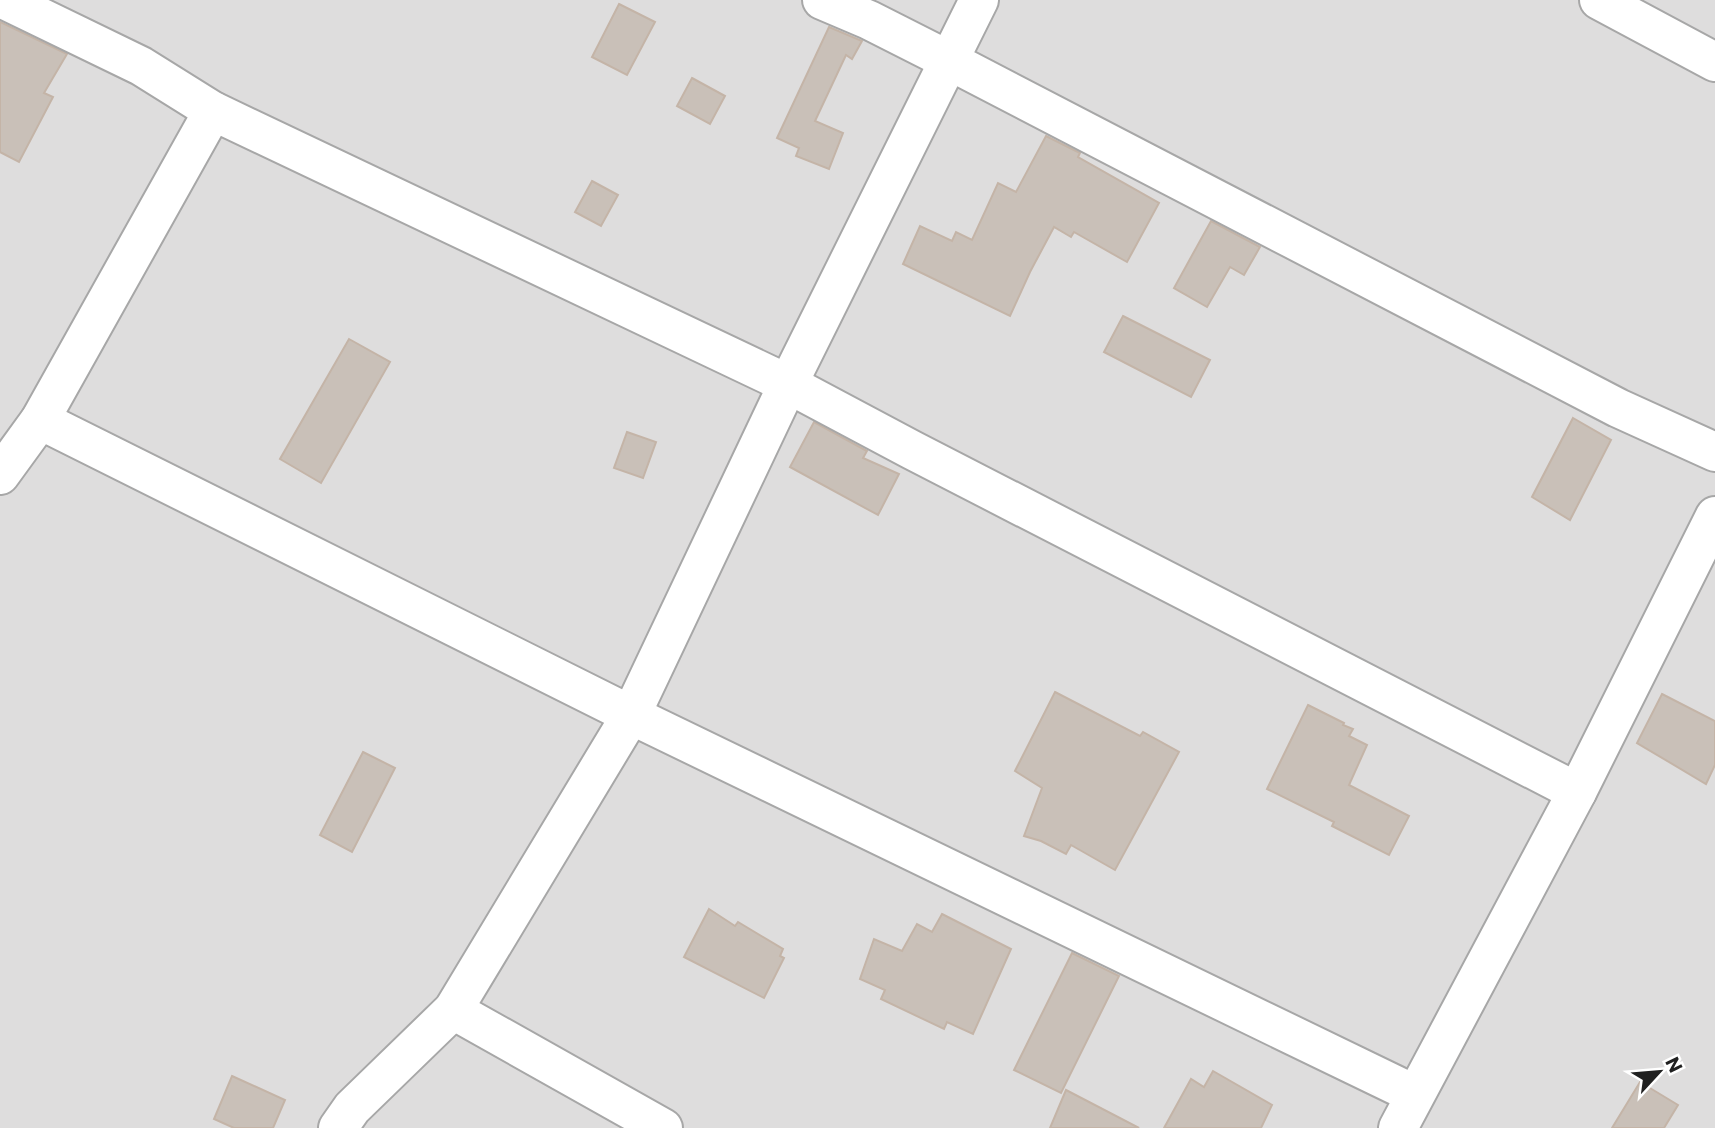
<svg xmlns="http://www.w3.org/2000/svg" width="1715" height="1128" font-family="Commissioner,sans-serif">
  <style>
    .residential { fill: #dedddd }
    .building { fill: #c9c0b8; stroke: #c4b4a7; stroke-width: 2 }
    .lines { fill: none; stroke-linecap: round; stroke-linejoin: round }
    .minor-casing { stroke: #a7a7a7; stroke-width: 42 }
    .minor { stroke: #fff; stroke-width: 38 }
  </style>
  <rect width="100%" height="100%" fill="#f1ede6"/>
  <rect class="residential" x="0" y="0" width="1715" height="1128"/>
  <g class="building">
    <path d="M 619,4 L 655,22 L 627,75 L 592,57 Z"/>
    <path d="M 0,22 L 67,54 L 44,93 L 53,97 L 19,162 L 0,152 Z"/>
    <path d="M 829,27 L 862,41 L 852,59 L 846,55 L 815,121 L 843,133 L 829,169 L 796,156 L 799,148 L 777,138 Z"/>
    <path d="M 692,78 L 725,96 L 710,124 L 677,106 Z"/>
    <path d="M 1046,136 L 1080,153 L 1078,157 L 1159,203 L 1127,262 L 1074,232 L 1071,237 L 1054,227 L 1030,272 L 1010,316 L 903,264 L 920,226 L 952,241 L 956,232 L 972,240 L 998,183 L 1016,192 Z"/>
    <path d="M 592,181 L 618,195 L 601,226 L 575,212 Z"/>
    <path d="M 1211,221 L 1260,247 L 1244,275 L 1230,267 L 1207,307 L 1174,288 Z"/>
    <path d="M 1123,316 L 1210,360 L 1191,397 L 1104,352 Z"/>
    <path d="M 349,339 L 390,362 L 321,483 L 280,459 Z"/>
    <path d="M 1573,418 L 1611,440 L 1570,520 L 1532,497 Z"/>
    <path d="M 814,422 L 867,451 L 863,458 L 899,474 L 878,515 L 790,467 Z"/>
    <path d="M 627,432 L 656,442 L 643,478 L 614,468 Z"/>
    <path d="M 1055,692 L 1140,736 L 1143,732 L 1179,752 L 1115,870 L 1071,845 L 1066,854 L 1041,841 L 1024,836 L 1042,788 L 1015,771 Z"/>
    <path d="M 1662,694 L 1715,721 L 1715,765 L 1706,784 L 1637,743 Z"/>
    <path d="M 1308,705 L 1344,723 L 1343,725 L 1353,729 L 1349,736 L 1367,745 L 1349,785 L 1409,816 L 1389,855 L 1332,826 L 1334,822 L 1267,789 Z"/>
    <path d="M 363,752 L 395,768 L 352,852 L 320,835 Z"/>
    <path d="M 709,909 L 735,926 L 738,922 L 783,949 L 780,956 L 784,958 L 764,998 L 684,957 Z"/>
    <path d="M 942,914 L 1011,949 L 973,1034 L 947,1022 L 944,1029 L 881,999 L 885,990 L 860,979 L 874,939 L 902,951 L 917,924 L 932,932 Z"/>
    <path d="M 1072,953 L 1119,976 L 1061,1093 L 1014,1070 Z"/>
    <path d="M 1213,1071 L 1272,1105 L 1261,1128 L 1164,1128 L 1191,1079 L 1204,1087 Z"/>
    <path d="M 232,1076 L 285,1100 L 273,1128 L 234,1128 L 214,1119 Z"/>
    <path d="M 1640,1082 L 1678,1105 L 1664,1128 L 1612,1128 Z"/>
    <path d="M 1066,1090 L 1139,1128 L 1050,1128 Z"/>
  </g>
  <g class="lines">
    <defs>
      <g id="minor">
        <path d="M 5,0 L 141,66 L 213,111 L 788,384 L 912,450 L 1577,792"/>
        <path d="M 822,0 L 869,20 L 948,60 L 1618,408 L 1715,452"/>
        <path d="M 1599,0 L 1715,62"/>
        <path d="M 40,420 L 631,715 L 1414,1094"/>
        <path d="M 0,475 L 40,420 L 213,111"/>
        <path d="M 453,1010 L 663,1128"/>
        <path d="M 338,1128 L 352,1108 L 453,1010 L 631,715 L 788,384 L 979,0"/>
        <path d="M 1398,1128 L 1577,792 L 1715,516"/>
      </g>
    </defs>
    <use href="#minor" class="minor-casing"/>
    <use href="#minor" class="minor"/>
  </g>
  <g transform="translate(1659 1072) rotate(64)" stroke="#ffffff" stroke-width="5" paint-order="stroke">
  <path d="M0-5L12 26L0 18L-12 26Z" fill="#202020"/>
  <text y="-10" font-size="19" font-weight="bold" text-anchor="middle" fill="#202020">N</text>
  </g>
</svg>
